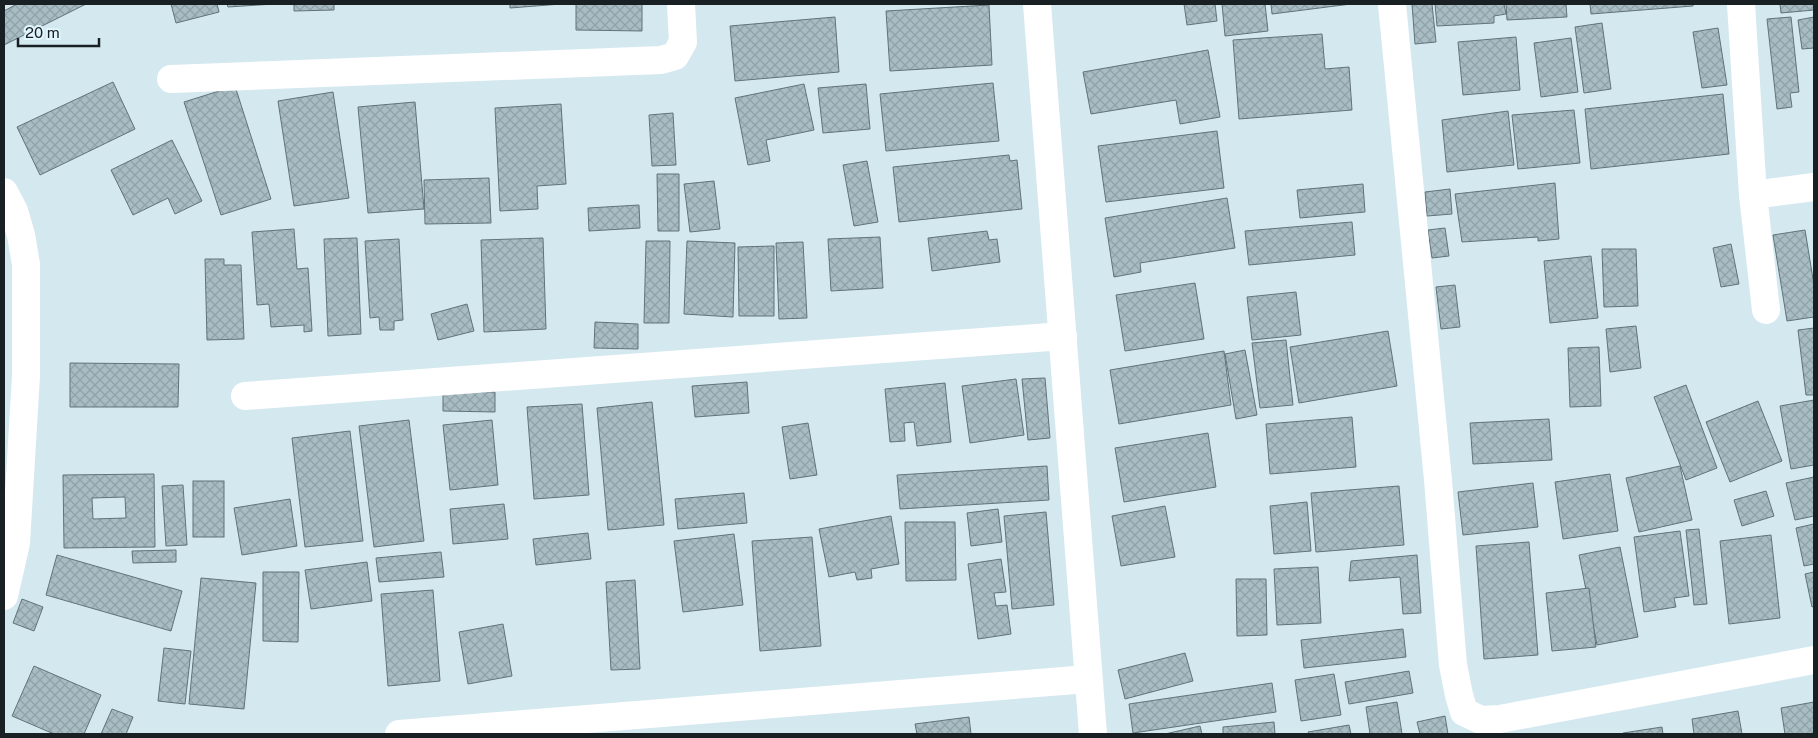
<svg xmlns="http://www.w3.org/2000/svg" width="1818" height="738" font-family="'Public Sans',sans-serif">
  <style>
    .building { fill: url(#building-cross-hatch); stroke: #61737a; fill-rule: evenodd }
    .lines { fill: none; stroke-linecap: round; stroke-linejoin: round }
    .minor { stroke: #fff; stroke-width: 28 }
  </style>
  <defs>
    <pattern id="building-cross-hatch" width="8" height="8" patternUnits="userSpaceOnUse" patternTransform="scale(1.25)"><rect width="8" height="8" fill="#a8bcc3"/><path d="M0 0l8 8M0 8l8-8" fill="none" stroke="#90a1a7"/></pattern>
  </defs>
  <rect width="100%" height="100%" fill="#d4e8f0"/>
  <g class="building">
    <path d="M 17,4 L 86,4 L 4,45 L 4,11 Z"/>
    <path d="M 171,4 L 217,4 L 219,12 L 176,23 Z"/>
    <path d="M 227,4 L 274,4 L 228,7 Z"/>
    <path d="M 294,4 L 334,4 L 334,10 L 294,11 Z"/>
    <path d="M 510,4 L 561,4 L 510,8 Z"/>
    <path d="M 576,4 L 642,4 L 642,31 L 576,30 Z"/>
    <path d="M 1184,4 L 1215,4 L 1217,21 L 1187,25 Z"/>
    <path d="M 1222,4 L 1265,4 L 1268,31 L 1225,36 Z"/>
    <path d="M 1271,4 L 1351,4 L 1272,14 Z"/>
    <path d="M 1412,4 L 1432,4 L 1436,42 L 1415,44 Z"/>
    <path d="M 1435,4 L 1504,4 L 1506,14 L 1494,16 L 1494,23 L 1437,26 Z"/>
    <path d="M 1506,4 L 1566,4 L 1567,17 L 1507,20 Z"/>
    <path d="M 1590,4 L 1693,4 L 1693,6 L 1591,14 Z"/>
    <path d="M 1780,4 L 1814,4 L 1814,10 L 1781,13 Z"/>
    <path d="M 989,5 L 992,65 L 890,71 L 886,11 Z"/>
    <path d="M 835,17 L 839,72 L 735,81 L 730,26 Z"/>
    <path d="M 1791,17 L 1799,92 L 1790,93 L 1792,107 L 1777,109 L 1767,19 Z"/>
    <path d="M 1814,17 L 1814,48 L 1802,49 L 1798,20 Z"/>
    <path d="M 1602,23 L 1611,89 L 1584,93 L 1575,27 Z"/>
    <path d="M 1718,28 L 1727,85 L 1702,88 L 1693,32 Z"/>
    <path d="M 1322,34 L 1325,69 L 1349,67 L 1352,110 L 1239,119 L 1233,40 Z"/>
    <path d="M 1516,37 L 1520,90 L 1463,95 L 1458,42 Z"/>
    <path d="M 1571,38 L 1578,92 L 1541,97 L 1534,43 Z"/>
    <path d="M 1208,50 L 1220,117 L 1180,124 L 1176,100 L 1091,114 L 1083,72 Z"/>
    <path d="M 113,82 L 135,129 L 40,175 L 17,127 Z"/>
    <path d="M 993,83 L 999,141 L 886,151 L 880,94 Z"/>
    <path d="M 804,84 L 814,130 L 766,140 L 770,161 L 748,165 L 735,98 Z"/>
    <path d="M 866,84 L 870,129 L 823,133 L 818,88 Z"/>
    <path d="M 235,86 L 271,199 L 221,215 L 184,102 Z"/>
    <path d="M 333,92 L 349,198 L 294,206 L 278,101 Z"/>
    <path d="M 1723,94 L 1729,154 L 1591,169 L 1585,109 Z"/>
    <path d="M 415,102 L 424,209 L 368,213 L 358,107 Z"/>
    <path d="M 561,104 L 566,184 L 537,186 L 538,209 L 500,211 L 495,108 Z"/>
    <path d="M 1574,110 L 1580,163 L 1518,169 L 1512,115 Z"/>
    <path d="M 1508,111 L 1514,165 L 1447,172 L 1442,120 Z"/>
    <path d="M 673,113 L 676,165 L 652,166 L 649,115 Z"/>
    <path d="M 1217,131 L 1224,188 L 1106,202 L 1098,146 Z"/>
    <path d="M 172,140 L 202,201 L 175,214 L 168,198 L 133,215 L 111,170 Z"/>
    <path d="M 1009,155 L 1010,161 L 1017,160 L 1022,209 L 899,222 L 893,167 Z"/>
    <path d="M 867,161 L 878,222 L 854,226 L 843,165 Z"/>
    <path d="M 657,174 L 679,174 L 679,231 L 658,231 Z"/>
    <path d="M 489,178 L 491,223 L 425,224 L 424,180 Z"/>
    <path d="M 714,181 L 720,229 L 690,232 L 684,184 Z"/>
    <path d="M 1555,183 L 1559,239 L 1538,241 L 1538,237 L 1462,242 L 1455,194 Z"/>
    <path d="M 1363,184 L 1365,212 L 1300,218 L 1297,190 Z"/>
    <path d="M 1450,189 L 1452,214 L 1427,216 L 1425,192 Z"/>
    <path d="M 1227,198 L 1235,248 L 1140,263 L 1141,272 L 1114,277 L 1105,218 Z"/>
    <path d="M 639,205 L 640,228 L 589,231 L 588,208 Z"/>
    <path d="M 1352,222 L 1355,255 L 1249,265 L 1245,231 Z"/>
    <path d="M 1445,228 L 1449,256 L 1432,258 L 1428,230 Z"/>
    <path d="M 294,229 L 297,269 L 308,268 L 312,331 L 304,332 L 304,325 L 271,327 L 269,304 L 257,305 L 252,232 Z"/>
    <path d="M 1805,230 L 1814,285 L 1814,317 L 1787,321 L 1773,235 Z"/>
    <path d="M 987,231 L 989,240 L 997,239 L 1000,262 L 932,271 L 928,238 Z"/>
    <path d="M 880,237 L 883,288 L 831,291 L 828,239 Z"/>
    <path d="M 357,238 L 361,334 L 328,336 L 324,239 Z"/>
    <path d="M 543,238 L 546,329 L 484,332 L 481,240 Z"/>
    <path d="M 399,239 L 403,320 L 394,321 L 394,330 L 380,330 L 379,317 L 370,318 L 365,241 Z"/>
    <path d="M 646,241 L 670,241 L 669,323 L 644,323 Z"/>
    <path d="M 687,241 L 735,243 L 733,317 L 684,314 Z"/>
    <path d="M 803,242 L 807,318 L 779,319 L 776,243 Z"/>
    <path d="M 1731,244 L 1739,284 L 1721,287 L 1713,248 Z"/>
    <path d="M 774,246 L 774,316 L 739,316 L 738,247 Z"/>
    <path d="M 1602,249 L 1636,249 L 1638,306 L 1604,307 Z"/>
    <path d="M 1591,256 L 1598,318 L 1550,323 L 1544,261 Z"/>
    <path d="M 205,259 L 224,259 L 224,265 L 241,265 L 244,339 L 207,340 Z"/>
    <path d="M 1195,283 L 1204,339 L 1125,351 L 1116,295 Z"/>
    <path d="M 1455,285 L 1460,327 L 1441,329 L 1436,287 Z"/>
    <path d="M 1296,292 L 1301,335 L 1252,340 L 1247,297 Z"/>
    <path d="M 467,304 L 474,331 L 438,340 L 431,314 Z"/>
    <path d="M 595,322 L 638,324 L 638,349 L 594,348 Z"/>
    <path d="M 1636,326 L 1641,368 L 1610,372 L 1606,329 Z"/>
    <path d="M 1814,328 L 1814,395 L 1806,395 L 1798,330 Z"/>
    <path d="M 1388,331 L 1397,386 L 1299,403 L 1290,347 Z"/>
    <path d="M 1286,340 L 1293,405 L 1260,408 L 1252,343 Z"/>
    <path d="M 1599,347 L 1601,406 L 1570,407 L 1568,348 Z"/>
    <path d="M 1245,350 L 1257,415 L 1236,419 L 1225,354 Z"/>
    <path d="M 1224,351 L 1231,405 L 1119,424 L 1110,370 Z"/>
    <path d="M 70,363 L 179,364 L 178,407 L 70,407 Z"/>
    <path d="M 1045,378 L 1050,438 L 1028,440 L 1022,379 Z"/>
    <path d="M 1016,379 L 1024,435 L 970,443 L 962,386 Z"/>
    <path d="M 747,382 L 749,413 L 695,417 L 692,386 Z"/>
    <path d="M 945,383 L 951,442 L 917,446 L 914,422 L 904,423 L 905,441 L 890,442 L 885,389 Z"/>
    <path d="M 1686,385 L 1717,468 L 1686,480 L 1654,397 Z"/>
    <path d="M 443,391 L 495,392 L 495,412 L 443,411 Z"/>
    <path d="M 1814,400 L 1814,465 L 1791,469 L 1780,406 Z"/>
    <path d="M 1758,401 L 1782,461 L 1730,482 L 1706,422 Z"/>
    <path d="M 652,402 L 664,525 L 608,530 L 597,408 Z"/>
    <path d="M 582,404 L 589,495 L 534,499 L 527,407 Z"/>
    <path d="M 1352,417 L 1356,467 L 1270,474 L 1266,424 Z"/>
    <path d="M 1549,419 L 1552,460 L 1473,464 L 1470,423 Z"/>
    <path d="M 409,420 L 424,541 L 374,547 L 359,426 Z"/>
    <path d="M 492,420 L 498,485 L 450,490 L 443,425 Z"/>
    <path d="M 808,423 L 817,475 L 790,479 L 782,427 Z"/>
    <path d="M 350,431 L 363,541 L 305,547 L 292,438 Z"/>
    <path d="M 1208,433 L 1216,487 L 1124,502 L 1115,448 Z"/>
    <path d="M 1047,466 L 1049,500 L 900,509 L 897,475 Z"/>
    <path d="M 1680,466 L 1692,520 L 1639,532 L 1626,478 Z"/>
    <path d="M 154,474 L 155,547 L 64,548 L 63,475 ZM 125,497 L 126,518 L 93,519 L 92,498 Z"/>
    <path d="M 1610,474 L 1618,531 L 1563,539 L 1555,482 Z"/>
    <path d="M 1814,477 L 1814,516 L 1795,520 L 1786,483 Z"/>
    <rect x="193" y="481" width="31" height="56"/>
    <path d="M 1533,483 L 1538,527 L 1463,535 L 1458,492 Z"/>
    <path d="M 183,485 L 187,545 L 166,546 L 162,486 Z"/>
    <path d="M 1399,486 L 1404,545 L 1316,552 L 1311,493 Z"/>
    <path d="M 1766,491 L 1774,516 L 1742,526 L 1734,500 Z"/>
    <path d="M 744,493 L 747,523 L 678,529 L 675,499 Z"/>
    <path d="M 290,499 L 297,546 L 242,555 L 234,508 Z"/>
    <path d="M 1307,502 L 1311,551 L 1274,554 L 1270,506 Z"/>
    <path d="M 504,504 L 508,539 L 453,544 L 450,509 Z"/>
    <path d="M 1165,506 L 1175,557 L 1121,566 L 1112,516 Z"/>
    <path d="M 998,509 L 1002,542 L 971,546 L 967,513 Z"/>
    <path d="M 1046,512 L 1054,605 L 1012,609 L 1004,516 Z"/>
    <path d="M 891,516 L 899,564 L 871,569 L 872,578 L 857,580 L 855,572 L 829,577 L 819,529 Z"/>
    <path d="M 905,522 L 955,522 L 956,580 L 906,581 Z"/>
    <path d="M 1814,524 L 1814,564 L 1804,566 L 1796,528 Z"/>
    <path d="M 1699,529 L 1707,604 L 1694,605 L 1686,530 Z"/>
    <path d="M 1680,531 L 1689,596 L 1674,598 L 1676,607 L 1644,612 L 1634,537 Z"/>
    <path d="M 588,533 L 591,559 L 536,565 L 533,539 Z"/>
    <path d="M 734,534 L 743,605 L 683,612 L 674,541 Z"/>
    <path d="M 1771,535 L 1780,618 L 1729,624 L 1720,541 Z"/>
    <path d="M 812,537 L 821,646 L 760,651 L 752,541 Z"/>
    <path d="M 1529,542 L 1538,655 L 1484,659 L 1476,546 Z"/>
    <path d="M 1620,547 L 1638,637 L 1597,645 L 1579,555 Z"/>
    <path d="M 176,550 L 176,562 L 133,563 L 132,551 Z"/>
    <path d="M 441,552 L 444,577 L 379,582 L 376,558 Z"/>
    <path d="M 57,555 L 182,591 L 171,631 L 46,595 Z"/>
    <path d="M 1417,555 L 1421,613 L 1403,614 L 1400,577 L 1349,581 L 1351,561 Z"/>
    <path d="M 1001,559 L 1006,592 L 994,593 L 996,606 L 1007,605 L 1011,634 L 978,639 L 968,564 Z"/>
    <path d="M 367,562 L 372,601 L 311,609 L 305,570 Z"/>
    <path d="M 1318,567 L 1321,623 L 1277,625 L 1274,569 Z"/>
    <path d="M 263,572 L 299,572 L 298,642 L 263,641 Z"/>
    <path d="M 1814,572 L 1814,606 L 1812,607 L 1805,574 Z"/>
    <path d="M 201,578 L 256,583 L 244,709 L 189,704 Z"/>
    <path d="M 1236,579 L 1266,579 L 1267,635 L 1237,636 Z"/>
    <path d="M 635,580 L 640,669 L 611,670 L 606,582 Z"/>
    <path d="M 1589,588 L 1596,647 L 1552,651 L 1546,593 Z"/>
    <path d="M 433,590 L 440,681 L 388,686 L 381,594 Z"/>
    <path d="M 22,599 L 43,607 L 34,631 L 13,623 Z"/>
    <path d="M 503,624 L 512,676 L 468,684 L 459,632 Z"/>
    <path d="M 1403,629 L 1406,657 L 1304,668 L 1301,640 Z"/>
    <path d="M 164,648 L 191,651 L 185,704 L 158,701 Z"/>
    <path d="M 1185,653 L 1193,681 L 1125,699 L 1118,670 Z"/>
    <path d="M 34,666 L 101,695 L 84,734 L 54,734 L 12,716 Z"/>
    <path d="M 1409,671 L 1413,693 L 1349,704 L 1345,682 Z"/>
    <path d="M 1334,674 L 1341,715 L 1301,721 L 1295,680 Z"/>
    <path d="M 1272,683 L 1276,712 L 1133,733 L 1129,704 Z"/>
    <path d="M 1397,702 L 1402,734 L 1370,734 L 1366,707 Z"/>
    <path d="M 1814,702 L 1814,734 L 1785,734 L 1781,708 Z"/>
    <path d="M 112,709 L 133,717 L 126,734 L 101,734 Z"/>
    <path d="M 1738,711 L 1742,734 L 1694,734 L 1692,719 Z"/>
    <path d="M 1445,716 L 1448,734 L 1420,734 L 1417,722 Z"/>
    <path d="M 969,717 L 971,734 L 917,734 L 915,724 Z"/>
    <path d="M 1274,722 L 1275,734 L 1223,734 L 1223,727 Z"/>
    <path d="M 1349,725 L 1351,734 L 1309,734 L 1308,732 Z"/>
    <path d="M 1200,726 L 1202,734 L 1165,734 Z"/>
    <path d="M 1662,727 L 1663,734 L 1623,734 L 1623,733 Z"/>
  </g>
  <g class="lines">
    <g class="minor">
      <path d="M 1037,4 L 1093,734"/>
      <path d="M 1392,4 L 1438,480 L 1453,665 L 1459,695 L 1464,712 L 1481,720 L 1500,719 L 1814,660"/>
      <path d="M 1741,4 L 1753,195 L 1814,187"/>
      <path d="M 171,79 L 661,60 L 675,56 L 683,42 L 681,4"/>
      <path d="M 4,192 L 14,211 L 21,235 L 26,264 L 26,376 L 16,543 L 4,596"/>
      <path d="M 1753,195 L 1766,310"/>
      <path d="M 245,396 L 1063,336"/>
      <path d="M 399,734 L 1088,679"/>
    </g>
  </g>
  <rect width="1818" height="738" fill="none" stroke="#192023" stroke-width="10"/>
  <path d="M18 38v8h81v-8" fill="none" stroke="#192023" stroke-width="2.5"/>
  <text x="25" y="38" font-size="15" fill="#192023" stroke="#e1f6fe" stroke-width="4" paint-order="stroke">20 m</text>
</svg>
